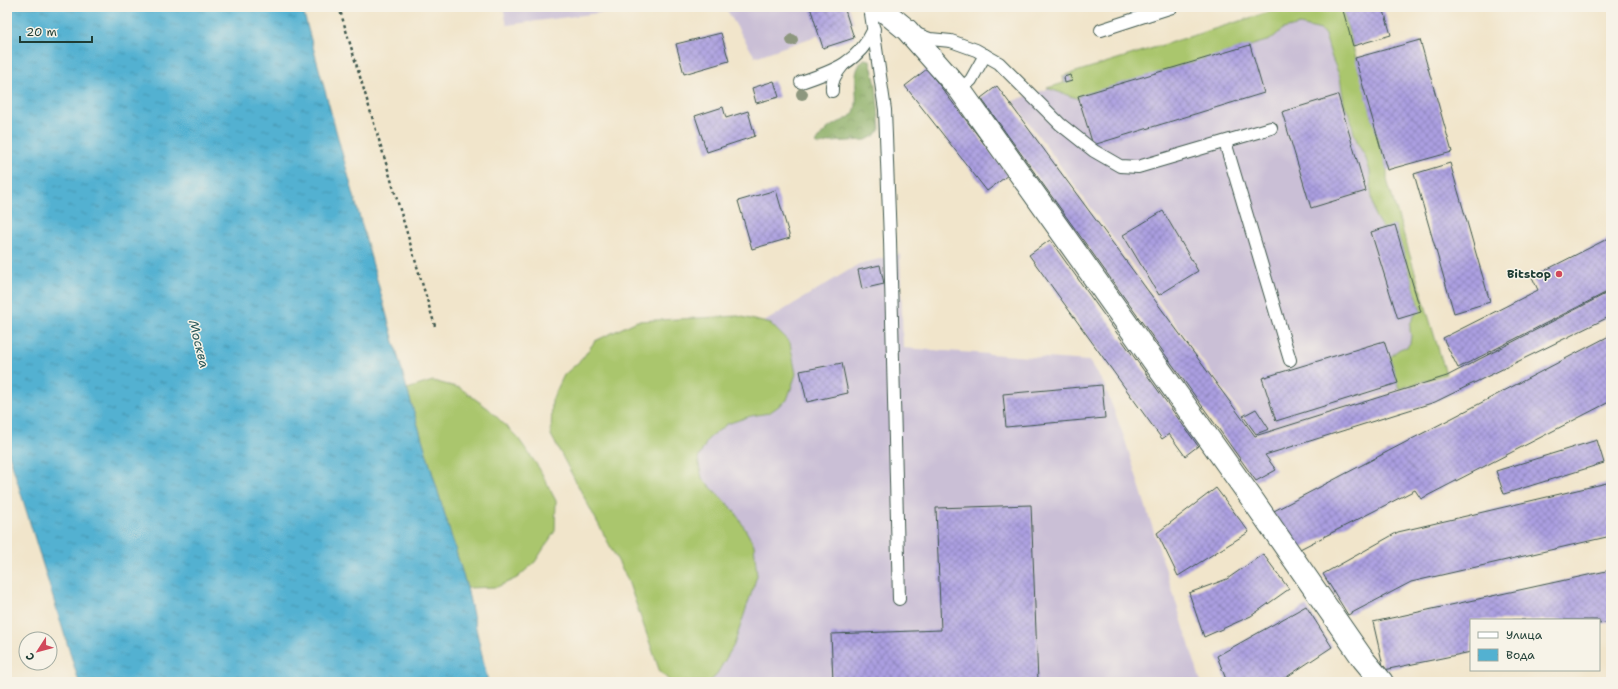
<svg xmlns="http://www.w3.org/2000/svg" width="1618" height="689" font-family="'Shantell Sans',sans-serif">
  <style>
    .industrial { fill: #cabfd6 }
    .grass { fill: #aac66d; stroke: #648250 }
    .forest { fill: url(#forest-crowns); stroke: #53744a }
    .water { fill: url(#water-ripples); stroke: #397782 }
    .building { fill: url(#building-cross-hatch) }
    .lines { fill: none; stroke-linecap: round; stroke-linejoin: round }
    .lane-casing { stroke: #3e564b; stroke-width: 14 }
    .street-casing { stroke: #3e564b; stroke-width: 24 }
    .path { stroke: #3e564b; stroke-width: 2.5; stroke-dasharray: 3 3; stroke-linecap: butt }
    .lane { stroke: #fff; stroke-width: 12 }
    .street { stroke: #fff; stroke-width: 22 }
    .tree { fill: #8d977e }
    .poi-dot { fill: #d1495b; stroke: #f7f3e8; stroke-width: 1.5 }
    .labels { text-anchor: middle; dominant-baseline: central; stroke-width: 3; stroke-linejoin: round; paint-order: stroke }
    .poi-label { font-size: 12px; font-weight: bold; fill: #1f3d34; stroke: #f7f3e8; text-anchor: end }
    .water-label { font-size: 13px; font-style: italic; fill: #2c5a5b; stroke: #f7f3e8 }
  </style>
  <defs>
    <pattern id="forest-crowns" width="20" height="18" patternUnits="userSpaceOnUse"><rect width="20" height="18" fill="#87ab60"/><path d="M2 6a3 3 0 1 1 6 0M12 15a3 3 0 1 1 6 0" fill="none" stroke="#6e8c50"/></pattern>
    <pattern id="water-ripples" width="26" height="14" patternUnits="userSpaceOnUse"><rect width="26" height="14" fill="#53b1d1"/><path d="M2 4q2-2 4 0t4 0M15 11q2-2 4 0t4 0" fill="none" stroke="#4491aa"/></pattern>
    <pattern id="building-cross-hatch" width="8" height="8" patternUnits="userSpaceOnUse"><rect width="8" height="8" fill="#ab9fe1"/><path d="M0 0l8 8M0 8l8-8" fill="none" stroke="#8b83b7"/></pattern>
  </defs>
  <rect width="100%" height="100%" fill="#f7f3e8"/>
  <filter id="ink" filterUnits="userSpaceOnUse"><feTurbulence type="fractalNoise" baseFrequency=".025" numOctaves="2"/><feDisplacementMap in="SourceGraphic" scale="8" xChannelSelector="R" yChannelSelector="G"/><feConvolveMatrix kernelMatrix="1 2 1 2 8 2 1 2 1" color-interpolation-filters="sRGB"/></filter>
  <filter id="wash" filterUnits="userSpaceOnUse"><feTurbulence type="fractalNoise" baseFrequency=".012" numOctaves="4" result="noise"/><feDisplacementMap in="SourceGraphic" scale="16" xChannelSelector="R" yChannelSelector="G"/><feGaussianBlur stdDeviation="0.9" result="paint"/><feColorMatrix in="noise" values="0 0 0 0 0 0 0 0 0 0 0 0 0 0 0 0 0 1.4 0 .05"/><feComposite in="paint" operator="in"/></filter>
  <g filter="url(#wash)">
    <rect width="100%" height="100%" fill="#f1e5cb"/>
    <g class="industrial">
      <path d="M 503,7 L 644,7 L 507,25 Z"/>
      <path d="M 725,7 L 849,7 L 854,23 L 755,57 Z"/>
      <path d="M 1285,7 L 1353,46 L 1387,170 L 1387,180 L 1446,374 L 1256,434 L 1013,101 L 1064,83 L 1063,76 Z"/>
      <path d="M 900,254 L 903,348 L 1089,361 L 1104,384 L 1124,437 L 1201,682 L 680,682 L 625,407 L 859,264 Z"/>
    </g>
    <g class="grass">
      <path d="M 1285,7 L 1342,7 L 1387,170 L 1387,180 L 1446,374 L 1399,389 L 1390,358 C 1395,352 1399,348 1407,347 L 1410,343 L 1411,336 L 1410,330 L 1410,324 L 1416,313 L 1421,311 L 1395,225 L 1383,229 L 1375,216 L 1371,191 L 1370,171 L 1365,156 L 1359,146 L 1354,133 L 1350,116 L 1344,104 L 1340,77 L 1332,58 L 1325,35 L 1321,30 L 1300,25 L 1283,29 L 1270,40 L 1079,96 L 1079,99 L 1047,88 L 1064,83 L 1063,76 Z"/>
      <path d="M 738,316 L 771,324 L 790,343 L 796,374 L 787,400 L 769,413 L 751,416 L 727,424 L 708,439 L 698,459 L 702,478 L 736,513 L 754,545 L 757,576 L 734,645 L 715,677 L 709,682 L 671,682 L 660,672 L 627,578 L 551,435 L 552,400 L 564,375 L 582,359 L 595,341 L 637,321 Z"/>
      <path d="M 433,381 L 460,388 L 489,409 L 518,438 L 539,468 L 556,501 L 555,531 L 535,562 L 517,578 L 497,587 L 467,588 L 407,389 Z"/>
    </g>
    <path class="forest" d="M 864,59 L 870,60 L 876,85 L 880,129 L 876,135 L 866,140 L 830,142 L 820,145 L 816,143 C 820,136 826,129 833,125 C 840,121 849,120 854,112 C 861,96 848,74 864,59 Z"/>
    <path class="water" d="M 7,7 L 302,7 L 407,389 L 467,588 L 488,682 L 79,682 L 7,448 Z"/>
    <g id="blocks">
      <g class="building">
        <path d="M 810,7 L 844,7 L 854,38 L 823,48 Z"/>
        <path d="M 1342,7 L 1383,7 L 1391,35 L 1353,46 Z"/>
        <path d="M 721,33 L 729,61 L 684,74 L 676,44 Z"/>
        <path d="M 1420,40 L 1452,152 L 1387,170 L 1355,58 Z"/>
        <path d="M 1250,45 L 1264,93 L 1093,145 L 1078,96 Z"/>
        <path d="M 927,69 L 1008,175 L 987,191 L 905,86 Z"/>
        <path d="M 1070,75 L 1072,81 L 1065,83 L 1064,77 Z"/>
        <path d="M 774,81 L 779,97 L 756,103 L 752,88 Z"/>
        <path d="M 997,86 L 1255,436 L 1447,376 L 1611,291 L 1611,316 L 1435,402 L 1265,455 L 1276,470 L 1256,481 L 981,98 Z"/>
        <path d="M 1338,95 L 1366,191 L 1311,208 L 1282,112 Z"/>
        <path d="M 723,107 L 726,118 L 748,111 L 755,136 L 707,152 L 695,116 Z"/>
        <path d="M 1450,163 L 1490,302 L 1454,313 L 1414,174 Z"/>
        <path d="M 776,190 L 790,238 L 752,249 L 738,201 Z"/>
        <path d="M 1163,211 L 1198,271 L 1159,295 L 1123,235 Z"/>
        <path d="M 1395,225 L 1421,312 L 1398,319 L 1371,232 Z"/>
        <path d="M 1611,237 L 1611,290 L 1458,368 L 1443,338 L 1538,290 L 1532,277 Z"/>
        <path d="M 1050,240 L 1198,446 L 1185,456 L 1169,434 L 1162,439 L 1029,255 Z"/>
        <path d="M 880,265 L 884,284 L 862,289 L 858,270 Z"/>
        <path d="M 1611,335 L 1611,401 L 1421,499 L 1415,490 L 1298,550 L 1272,512 Z"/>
        <path d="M 1384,341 L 1398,383 L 1276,421 L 1262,378 Z"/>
        <path d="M 842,363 L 848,393 L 807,402 L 800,371 Z"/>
        <path d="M 1102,385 L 1105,418 L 1006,427 L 1003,394 Z"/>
        <path d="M 1256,409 L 1269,429 L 1256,434 L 1243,416 Z"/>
        <path d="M 1597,440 L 1604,463 L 1504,494 L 1496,471 Z"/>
        <path d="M 1611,482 L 1611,536 L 1411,582 L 1348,615 L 1323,574 L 1398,532 Z"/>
        <path d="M 1216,488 L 1249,532 L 1178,576 L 1157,533 Z"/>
        <path d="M 1031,505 L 1038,682 L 833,682 L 831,634 L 941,630 L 936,508 Z"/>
        <path d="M 1263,554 L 1289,589 L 1251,616 L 1204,637 L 1189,593 L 1227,579 Z"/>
        <path d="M 1611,570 L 1611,622 L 1599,624 L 1599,620 L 1471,620 L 1471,652 L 1384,670 L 1373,622 Z"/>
        <path d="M 1306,606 L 1332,647 L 1279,682 L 1227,682 L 1217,656 Z"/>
      </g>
    </g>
  </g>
  <g filter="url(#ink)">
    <use href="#blocks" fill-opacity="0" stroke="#3e564b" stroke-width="1"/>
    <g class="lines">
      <defs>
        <g id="lane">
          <path d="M 870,7 L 885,110 L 890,240 L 899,599"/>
          <path d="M 1101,30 L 1172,7"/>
          <path d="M 914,33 L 930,39 L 951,41 L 976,50 L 999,63 L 1060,124 L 1094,151 L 1120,166 L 1138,167 L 1271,128"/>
          <path d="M 801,82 C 834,71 859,62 874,29"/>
          <path d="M 960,90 L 971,80 L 985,55"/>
          <path d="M 832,91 C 831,81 835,75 842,66"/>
          <path d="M 1225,142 L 1290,360"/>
        </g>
        <path id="street" d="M 879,7 L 907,30 L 960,90 L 1252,499 L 1363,659 L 1382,682"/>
      </defs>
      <use href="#lane" class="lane-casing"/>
      <use href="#street" class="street-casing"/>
      <path class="path" d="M 339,7 L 435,326"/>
      <use href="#lane" class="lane"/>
      <use href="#street" class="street"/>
    </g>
    <g class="tree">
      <circle cx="792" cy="40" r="6"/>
      <circle cx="802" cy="94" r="6"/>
    </g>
  </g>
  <circle class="poi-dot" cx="1559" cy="274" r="4"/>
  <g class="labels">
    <g class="poi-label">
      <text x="1551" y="274">Bitstop</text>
    </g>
    <g class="water-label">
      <text transform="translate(199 344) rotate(76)">Москва</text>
    </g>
  </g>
  <rect width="1618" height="689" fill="none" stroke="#f7f3e8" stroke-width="24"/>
  <rect x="1470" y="619" width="130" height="52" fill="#f7f3e8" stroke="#a1aaa0"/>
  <rect x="1478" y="632" width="20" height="6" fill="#ffffff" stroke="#a1aaa0"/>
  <text x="1506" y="639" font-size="12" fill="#1f3d34">Улица</text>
  <rect x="1478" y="649" width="20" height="12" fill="url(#water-ripples)" stroke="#a1aaa0"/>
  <text x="1506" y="659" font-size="12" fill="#1f3d34">Вода</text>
  <g transform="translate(38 651) rotate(234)"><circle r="19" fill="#f7f3e8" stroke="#a1aaa0"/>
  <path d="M0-3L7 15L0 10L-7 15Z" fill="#d1495b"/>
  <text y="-6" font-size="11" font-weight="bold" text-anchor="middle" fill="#1f3d34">С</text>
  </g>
  <path d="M20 36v6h72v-6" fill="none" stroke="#1f3d34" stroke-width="2"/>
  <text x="26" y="36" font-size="12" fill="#1f3d34" stroke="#f7f3e8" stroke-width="3" paint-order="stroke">20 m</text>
</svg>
